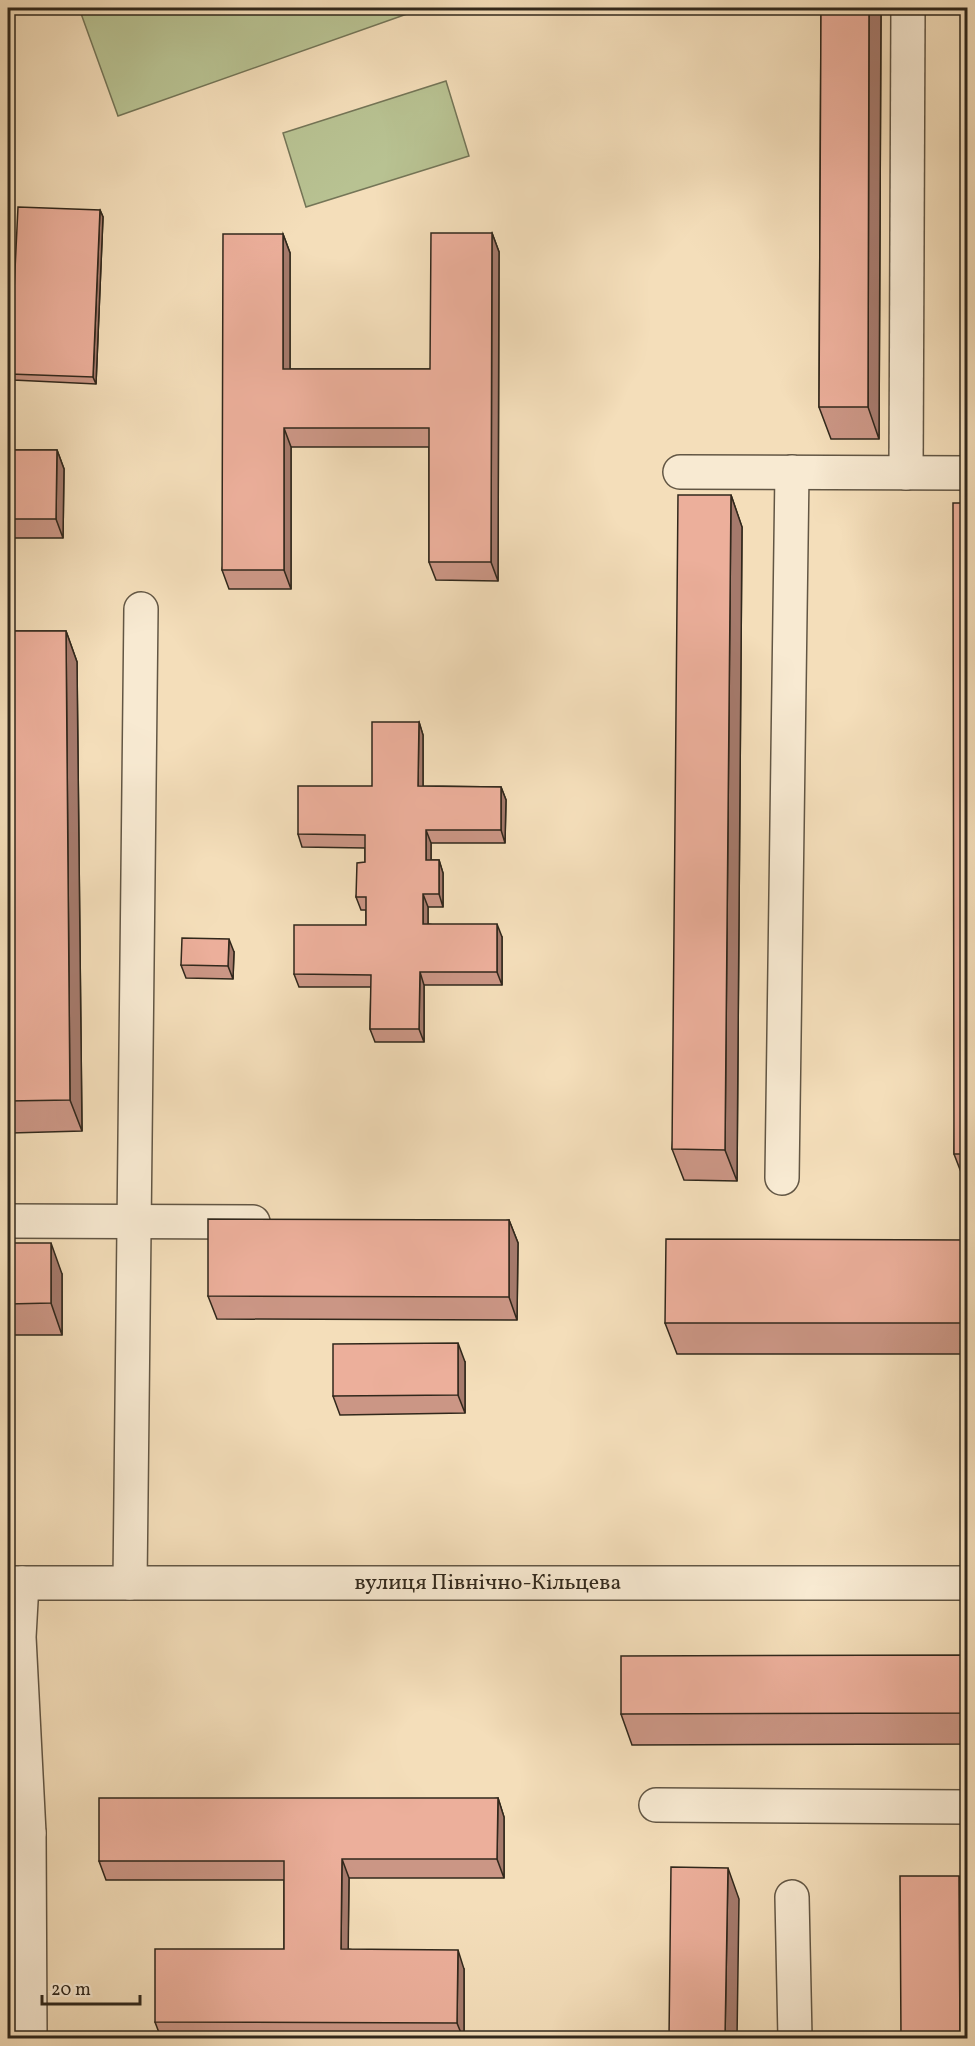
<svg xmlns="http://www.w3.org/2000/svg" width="975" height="2046" font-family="Vollkorn,serif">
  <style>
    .green { fill: #b8c292; stroke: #747557; stroke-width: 1.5 }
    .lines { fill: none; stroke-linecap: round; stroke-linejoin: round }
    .minor-casing { stroke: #625644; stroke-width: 36 }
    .minor { stroke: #f8ead2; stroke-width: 33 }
    .wall { fill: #cb9685; stroke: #31281c; stroke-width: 1.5 }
    .shaded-wall { fill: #a57a6c; stroke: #31281c; stroke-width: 1.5 }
    .building { fill: #ecaf9b; stroke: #31281c; stroke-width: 1.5 }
    .labels { text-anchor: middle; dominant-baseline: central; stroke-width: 6; stroke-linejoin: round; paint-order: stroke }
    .street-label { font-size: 22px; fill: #31281c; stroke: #f8ead2 }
  </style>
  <rect width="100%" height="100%" fill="#f4deba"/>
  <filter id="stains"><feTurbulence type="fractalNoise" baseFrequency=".00333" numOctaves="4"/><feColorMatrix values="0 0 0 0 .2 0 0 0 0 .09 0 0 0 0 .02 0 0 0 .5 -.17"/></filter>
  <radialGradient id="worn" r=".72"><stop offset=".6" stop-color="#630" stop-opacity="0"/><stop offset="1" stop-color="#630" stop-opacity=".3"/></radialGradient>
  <g class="green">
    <path d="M 79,8 L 424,8 L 118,116 Z"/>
    <path d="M 446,81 L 469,156 L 306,207 L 283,133 Z"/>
  </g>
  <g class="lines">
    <defs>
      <g id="minor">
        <path d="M 680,472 L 968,473"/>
        <path d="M 906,473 L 908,8"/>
        <path d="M 782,1178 L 792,472"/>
        <path d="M 8,1221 L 253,1222"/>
        <path id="s1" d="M 8,1583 L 968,1583"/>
        <path d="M 130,1583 L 141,609"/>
        <path d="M 656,1805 L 968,1807"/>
        <path d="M 29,1833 L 30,2038"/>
        <path d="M 8,1834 L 29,1833 L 19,1637 L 22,1583"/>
        <path d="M 792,1897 L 795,2038"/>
      </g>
    </defs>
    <use href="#minor" class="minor-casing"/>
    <use href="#minor" class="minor"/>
  </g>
  <g class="wall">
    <path d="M 821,8 L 881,8 L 879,439 L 831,439 L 819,407 Z"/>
    <path d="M 100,210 L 103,217 L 96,384 L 13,380 L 10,374 Z"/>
    <path d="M 492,233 L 499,252 L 498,581 L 436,580 L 429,562 L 429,447 L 291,447 L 291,589 L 229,589 L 222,570 L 283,234 L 290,253 L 290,369 L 430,369 Z"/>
    <path d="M 8,450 L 57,450 L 64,469 L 63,538 L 8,538 Z"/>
    <path d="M 731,495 L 742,527 L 737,1181 L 684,1180 L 672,1149 Z"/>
    <path d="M 968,503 L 968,1185 L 966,1185 L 954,1154 Z"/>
    <path d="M 8,631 L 66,631 L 77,662 L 82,1131 L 11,1133 L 8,1123 Z"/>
    <path d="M 419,722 L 423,735 L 423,786 L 501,787 L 506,800 L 505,843 L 431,843 L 431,860 L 439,860 L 443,873 L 443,907 L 428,907 L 428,924 L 502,937 L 502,985 L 424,985 L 424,1042 L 375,1042 L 370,1029 L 371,987 L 299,987 L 294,974 L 366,925 L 366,910 L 361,910 L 356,897 L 365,862 L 365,848 L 302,847 L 298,834 L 372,786 Z"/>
    <path d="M 234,952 L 233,979 L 186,978 L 181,965 Z"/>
    <path d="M 509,1220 L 518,1243 L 517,1320 L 217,1319 L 208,1296 Z"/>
    <path d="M 968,1240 L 968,1354 L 677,1354 L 665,1323 Z"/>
    <path d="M 8,1243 L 62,1274 L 62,1335 L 8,1335 Z"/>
    <path d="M 465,1362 L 465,1413 L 340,1415 L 333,1396 Z"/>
    <path d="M 968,1655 L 968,1744 L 632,1745 L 621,1714 Z"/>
    <path d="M 498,1798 L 504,1817 L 504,1878 L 349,1878 L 348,1949 L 464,1969 L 464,2038 L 161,2038 L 155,2022 L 284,1949 L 284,1880 L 106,1880 L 99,1861 Z"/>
  </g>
  <g class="shaded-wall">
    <path d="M 869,8 L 881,8 L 879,439 L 868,407 Z"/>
    <path d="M 100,210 L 103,217 L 96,384 L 93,377 Z"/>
    <path d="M 492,233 L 499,252 L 498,581 L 491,562 Z"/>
    <path d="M 283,234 L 290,253 L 290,387 L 283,369 Z"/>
    <path d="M 284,428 L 291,447 L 291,589 L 284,570 Z"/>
    <path d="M 57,450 L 64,469 L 63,538 L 56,519 Z"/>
    <path d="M 731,495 L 742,527 L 737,1181 L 725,1150 Z"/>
    <path d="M 66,631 L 77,662 L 82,1131 L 70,1100 Z"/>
    <path d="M 419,722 L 423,735 L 423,799 L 418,786 Z"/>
    <path d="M 501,787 L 506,800 L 505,843 L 501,830 Z"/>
    <path d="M 426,830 L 431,843 L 431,873 L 426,860 Z"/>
    <path d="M 439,860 L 443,873 L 443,907 L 439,894 Z"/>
    <path d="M 423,894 L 428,907 L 428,937 L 423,924 Z"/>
    <path d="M 497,924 L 502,937 L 502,985 L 497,972 Z"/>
    <path d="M 229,939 L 234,952 L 233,979 L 228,966 Z"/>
    <path d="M 420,972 L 424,985 L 424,1042 L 419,1029 Z"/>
    <path d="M 509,1220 L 518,1243 L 517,1320 L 509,1297 Z"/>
    <path d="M 51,1243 L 62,1274 L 62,1335 L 51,1303 Z"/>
    <path d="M 458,1343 L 465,1362 L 465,1413 L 458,1395 Z"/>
    <path d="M 498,1798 L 504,1817 L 504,1878 L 497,1859 Z"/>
    <path d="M 342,1859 L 349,1878 L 348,1968 L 341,1949 Z"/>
    <path d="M 728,1868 L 739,1899 L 737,2038 L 725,2038 Z"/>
    <path d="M 959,1876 L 968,1899 L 968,2038 L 960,2038 Z"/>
    <path d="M 458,1950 L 464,1969 L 464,2038 L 463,2038 L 457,2023 Z"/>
  </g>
  <g class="building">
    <path d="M 821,8 L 869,8 L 868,407 L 819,407 Z"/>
    <path d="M 18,207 L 100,210 L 93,377 L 10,374 Z"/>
    <path d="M 431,233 L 492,233 L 491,562 L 429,562 L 429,428 L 284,428 L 284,570 L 222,570 L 223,234 L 283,234 L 283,369 L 430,369 Z"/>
    <path d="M 8,450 L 57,450 L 56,519 L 8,519 Z"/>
    <path d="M 678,495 L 731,495 L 725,1150 L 672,1149 Z"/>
    <path d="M 953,503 L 968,503 L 968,1154 L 954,1154 Z"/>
    <path d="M 8,631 L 66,631 L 70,1100 L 8,1101 Z"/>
    <path d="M 372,722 L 419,722 L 418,786 L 501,787 L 501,830 L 426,830 L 426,860 L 439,860 L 439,894 L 423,894 L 423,924 L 497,924 L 497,972 L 420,972 L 419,1029 L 370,1029 L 371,975 L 294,974 L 294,925 L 366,925 L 366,897 L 356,897 L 357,863 L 365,862 L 365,835 L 298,834 L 298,786 L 372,786 Z"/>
    <path d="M 182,938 L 229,939 L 228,966 L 181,965 Z"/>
    <path d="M 208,1219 L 509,1220 L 509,1297 L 208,1296 Z"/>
    <path d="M 666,1239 L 968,1240 L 968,1323 L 665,1323 Z"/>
    <path d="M 8,1243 L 51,1243 L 51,1303 L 8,1304 Z"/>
    <path d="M 458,1343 L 458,1395 L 333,1396 L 333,1344 Z"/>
    <path d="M 968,1655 L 968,1713 L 621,1714 L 621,1656 Z"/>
    <path d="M 99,1798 L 498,1798 L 497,1859 L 342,1859 L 341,1949 L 458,1950 L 457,2023 L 155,2022 L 155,1949 L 284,1949 L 284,1861 L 99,1861 Z"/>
    <path d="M 671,1867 L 728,1868 L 725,2038 L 669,2038 Z"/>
    <path d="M 900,1876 L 959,1876 L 960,2038 L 901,2038 Z"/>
  </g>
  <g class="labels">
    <g class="street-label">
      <text stroke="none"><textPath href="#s1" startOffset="480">вулиця Північно-Кільцева</textPath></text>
    </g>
  </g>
  <rect width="975" height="2046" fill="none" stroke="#f4deba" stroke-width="30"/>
  <rect x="9" y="9" width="957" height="2028" fill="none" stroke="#31281c" stroke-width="3"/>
  <rect x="15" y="15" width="945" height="2016" fill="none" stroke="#31281c" stroke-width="1.5"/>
  <path d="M42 1995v9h98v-9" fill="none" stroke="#31281c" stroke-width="3"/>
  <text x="51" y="1995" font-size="18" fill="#31281c" stroke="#f8ead2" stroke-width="4.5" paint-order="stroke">20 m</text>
  <rect width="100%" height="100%" filter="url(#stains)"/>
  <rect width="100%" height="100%" fill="url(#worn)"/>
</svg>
